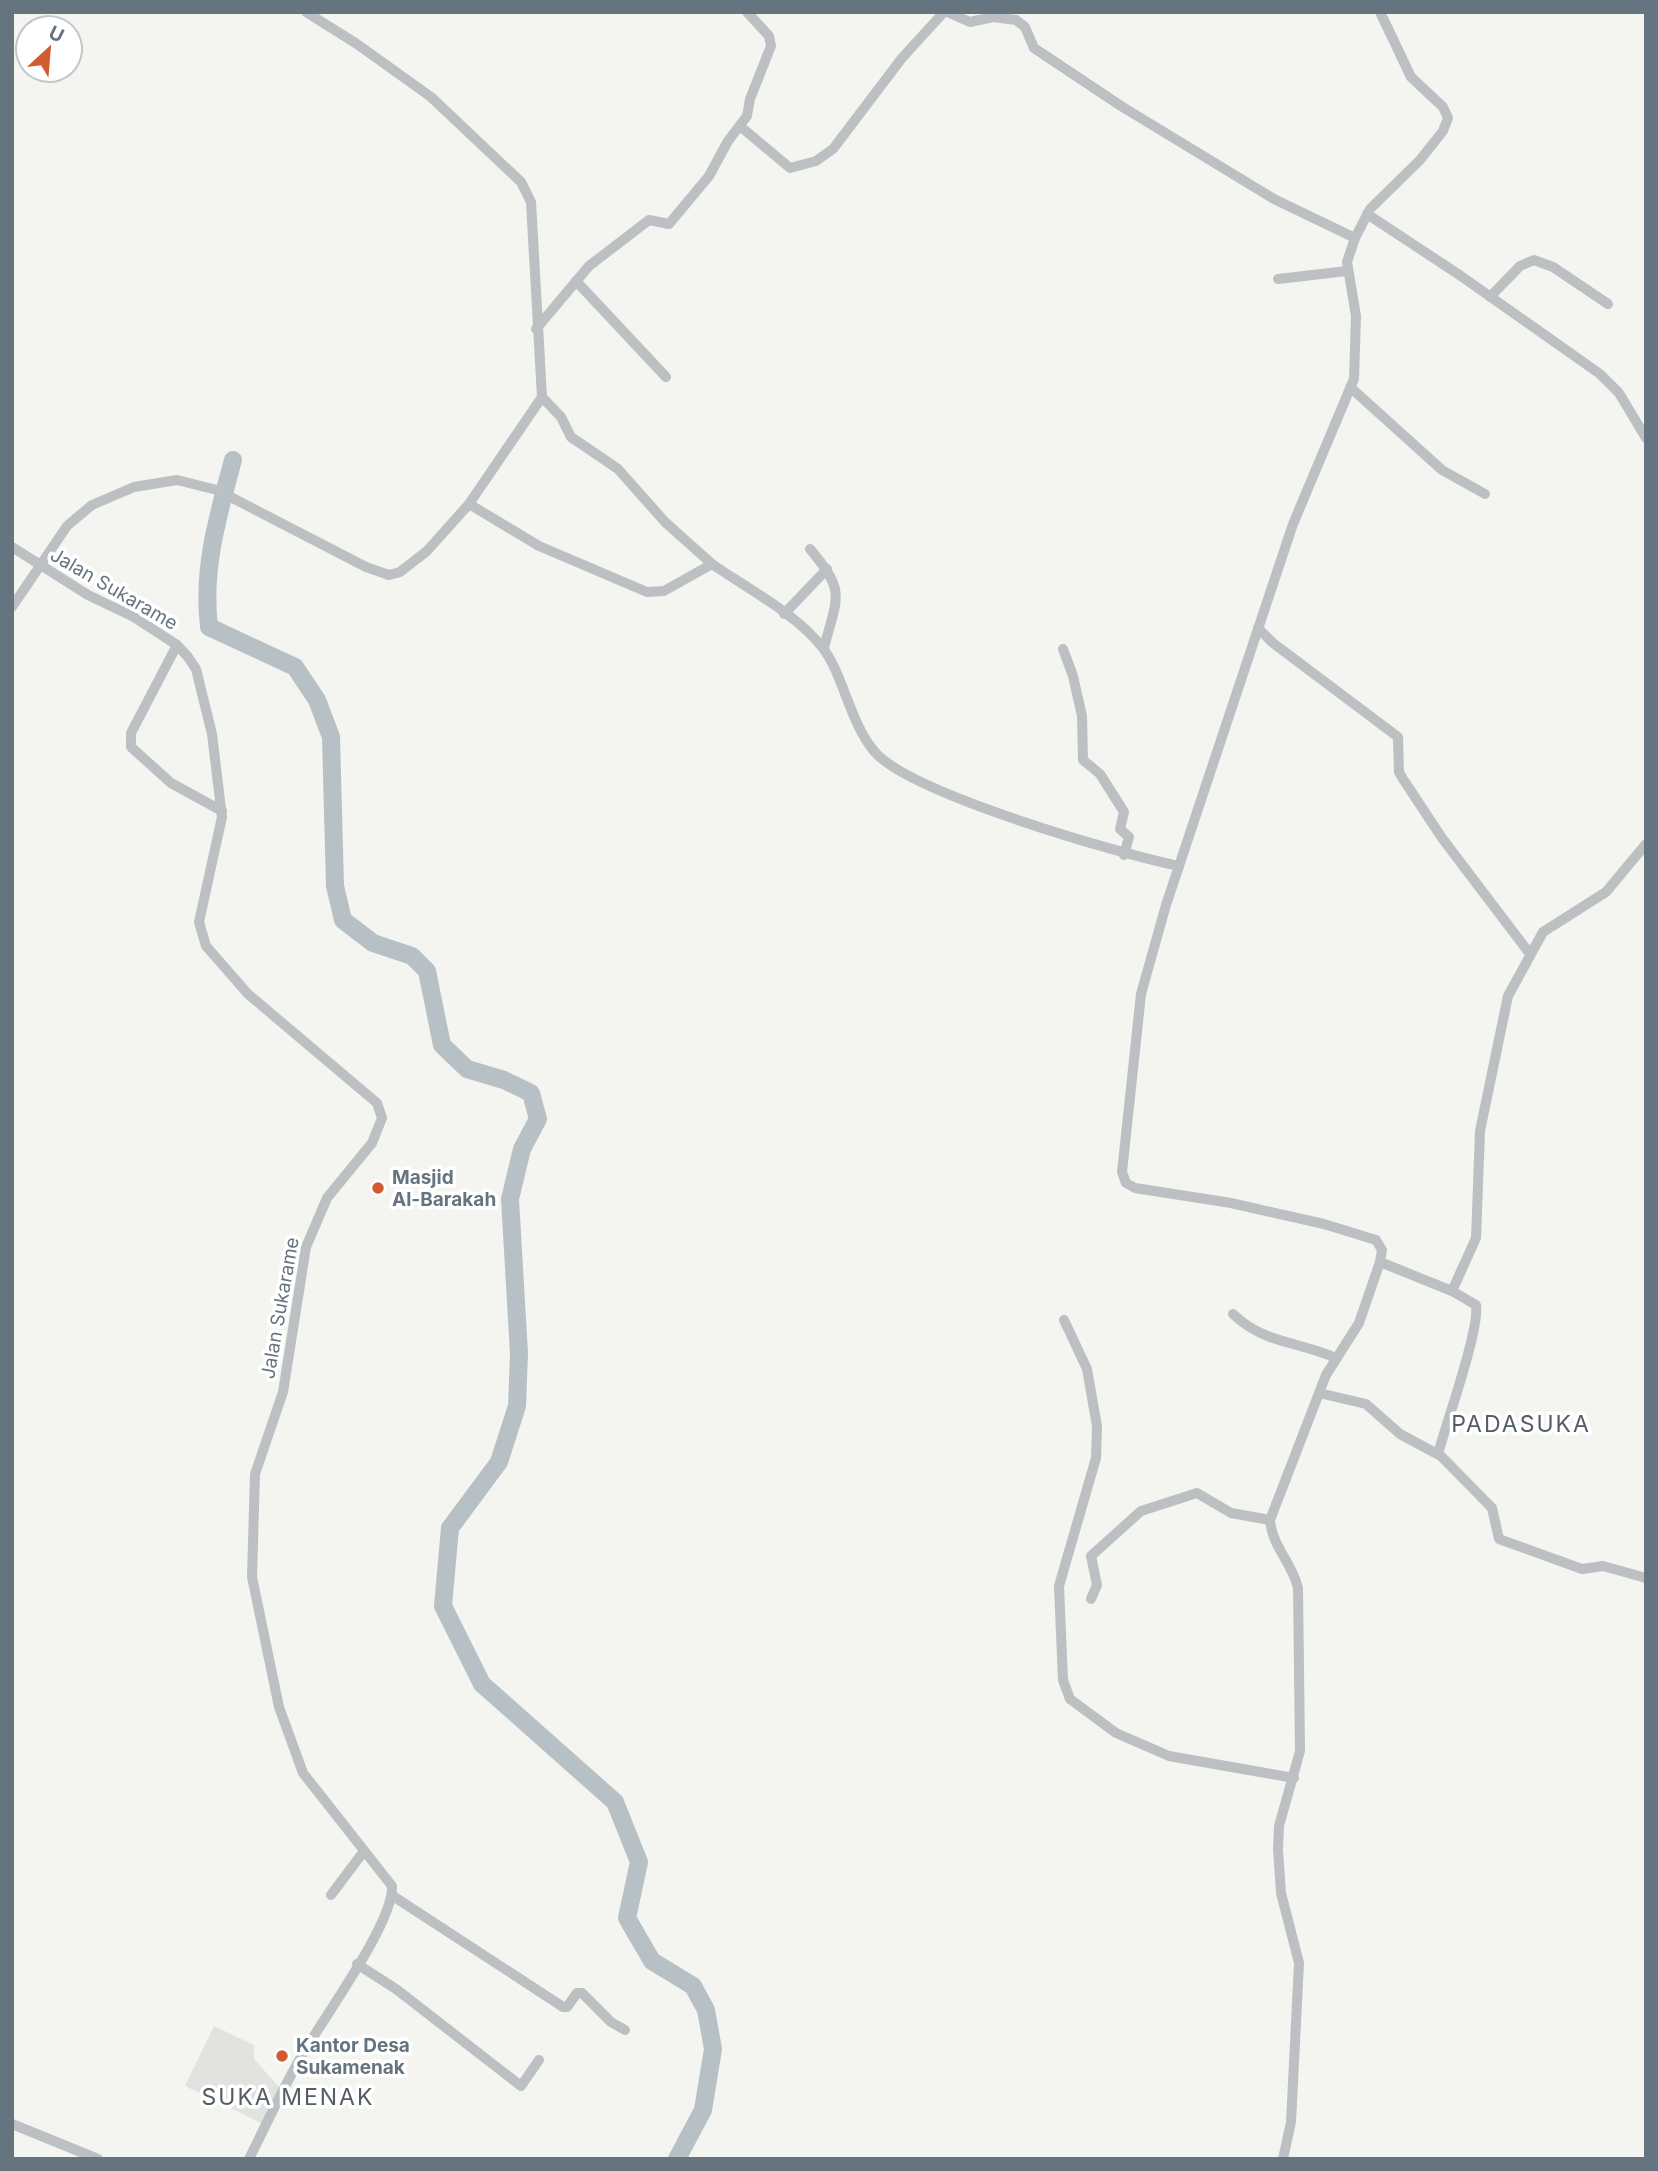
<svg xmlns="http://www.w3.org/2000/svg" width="1658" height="2171" font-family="Inter,sans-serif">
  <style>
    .built { fill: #e2e3e1 }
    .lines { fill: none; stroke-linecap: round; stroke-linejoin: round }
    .river { stroke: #b7c0c5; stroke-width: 18 }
    .street { stroke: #bcc0c3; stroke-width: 10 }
    .poi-dot { fill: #d35b32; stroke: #fff; stroke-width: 2.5 }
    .labels { text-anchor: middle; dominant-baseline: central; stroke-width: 7; stroke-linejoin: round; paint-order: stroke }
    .street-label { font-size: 19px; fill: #66747f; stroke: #fff }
    .poi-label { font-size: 19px; font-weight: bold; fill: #66747f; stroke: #fff; text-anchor: start }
    .quarter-label { font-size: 23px; letter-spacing: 2px; fill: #535d65; stroke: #fff }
  </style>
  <rect width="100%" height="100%" fill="#f4f4f1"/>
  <path class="built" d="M 214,2026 L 254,2045 L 254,2059 L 280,2088 L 263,2124 L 185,2086 Z"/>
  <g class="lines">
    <path class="river" d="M 233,460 C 218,516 202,568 209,627 L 295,667 L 317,700 L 331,737 L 335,886 L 343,920 L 373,943 L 412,956 L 427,971 L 442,1045 L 467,1069 L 504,1080 L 531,1093 L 538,1119 L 522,1149 L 510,1199 L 519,1354 L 517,1406 L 499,1462 L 450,1528 L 443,1606 L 482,1684 L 615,1802 L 639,1862 L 627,1918 L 652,1961 L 693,1986 L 706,2010 L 713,2049 L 703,2110 L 677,2159"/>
    <g class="street">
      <path d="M 947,12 L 970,22 L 993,17 L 1016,20 L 1025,27 L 1034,48 L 1121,106 L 1274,199 L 1355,238"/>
      <path d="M 741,127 L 790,168 L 816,161 L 833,149 L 902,58 L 944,12"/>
      <path d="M 1367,214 L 1461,276 L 1600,374 L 1619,393 L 1646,438"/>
      <path d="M 1278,279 L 1347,271"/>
      <path d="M 576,281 L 666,377"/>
      <path d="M 1490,297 L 1520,266 L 1534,260 L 1553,267 L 1608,304"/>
      <path d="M 536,329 L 589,266 L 649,220 L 669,224 L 709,176 L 728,141 L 747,116 L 750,99 L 771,46 L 769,36 L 747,12"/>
      <path d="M 1350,387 L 1442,470 L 1485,494"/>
      <path d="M 542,397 L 561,417 L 571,437 L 618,469 L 665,522 L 712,564"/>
      <path d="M 469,504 L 539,546 L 647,592 L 664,591 L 712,564 C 748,589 795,613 822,647 C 843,673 849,721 874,751 C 908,793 1120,854 1179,866"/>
      <path d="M 12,547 L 88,595 L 134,617 L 177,645 L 188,657 L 196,669 L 212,734 L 222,817 L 199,922 L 206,946 L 248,994 L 377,1103 L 382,1118 L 372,1143 L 327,1198 L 306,1247 L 283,1392 L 255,1474 L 252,1577 L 279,1707 L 303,1773 L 392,1886 C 394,1923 321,2021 301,2057 C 282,2090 266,2125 249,2159"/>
      <path d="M 810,549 C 847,593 837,596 824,648"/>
      <path d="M 12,607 L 67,526 L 92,505 L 134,487 L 177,480 L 217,490 L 366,567 L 389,575 L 400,572 L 427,551 L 469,504 L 542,397 L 531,202 L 521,182 L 431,97 L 357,44 L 306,12"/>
      <path d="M 784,614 L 827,569"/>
      <path d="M 1258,628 L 1273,643 L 1398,737 L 1399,772 L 1403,779 L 1442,838 L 1530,954"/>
      <path d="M 177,645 L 131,733 L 131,747 L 171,783 L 222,811"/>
      <path d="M 1063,649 L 1073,676 L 1082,716 L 1083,760 L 1100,774 L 1124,812 L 1120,829 L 1129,837 L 1124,855"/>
      <path d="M 1380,1262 L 1452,1291 L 1476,1305 C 1480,1329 1446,1424 1438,1454"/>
      <path d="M 1452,1291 L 1476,1238 L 1480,1131 L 1508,996 L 1543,932 L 1606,892 L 1646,844"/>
      <path d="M 1233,1314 C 1264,1344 1298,1341 1336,1358"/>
      <path d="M 1064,1320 L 1087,1369 L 1097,1426 L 1096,1458 L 1059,1586 L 1063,1680 L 1070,1699 L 1116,1733 L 1169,1756 L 1294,1778"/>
      <path d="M 1319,1393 L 1366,1404 L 1400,1434 L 1441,1456 L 1492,1508 L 1499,1539 L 1582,1569 L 1603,1566 L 1646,1578"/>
      <path d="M 1091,1599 L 1097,1585 L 1091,1556 L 1141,1511 L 1197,1493 L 1231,1513 L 1270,1520"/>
      <path d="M 331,1895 L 364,1851"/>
      <path d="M 393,1896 L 563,2007 L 567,2007 L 577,1993 L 582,1993 L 611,2022 L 625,2030"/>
      <path d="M 357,1964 L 396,1989 L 521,2086 L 539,2060"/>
      <path d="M 12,2124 L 98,2159"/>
      <path d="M 1283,2159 L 1291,2122 L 1299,1963 L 1281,1893 L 1278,1850 L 1279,1826 L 1300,1751 L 1298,1588 C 1292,1562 1272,1547 1270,1520 L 1326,1375 L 1359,1323 L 1380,1262 L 1382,1250 L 1376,1240 L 1324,1224 L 1231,1203 L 1135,1188 L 1126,1183 L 1122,1172 L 1141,994 L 1166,905 L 1293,524 L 1354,379 L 1356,316 L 1347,262 L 1355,238 L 1370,209 L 1420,160 L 1443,131 L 1448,118 L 1443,107 L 1411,77 L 1380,12"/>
    </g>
  </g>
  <g class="poi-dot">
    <circle cx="378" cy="1188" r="7"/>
    <circle cx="282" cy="2056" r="7"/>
  </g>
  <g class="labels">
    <g class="street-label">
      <text transform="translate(114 589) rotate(30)">Jalan Sukarame</text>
      <text transform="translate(280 1308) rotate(-80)">Jalan Sukarame</text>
    </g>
    <g class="poi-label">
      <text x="392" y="1177">Masjid<tspan x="392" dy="22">Al-Barakah</tspan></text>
      <text x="296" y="2045">Kantor Desa<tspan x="296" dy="22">Sukamenak</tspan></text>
    </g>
    <g class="quarter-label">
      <text x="1521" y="1424">PADASUKA</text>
      <text x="288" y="2097">SUKA MENAK</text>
    </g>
  </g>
  <rect width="1658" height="2171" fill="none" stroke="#66747f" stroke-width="28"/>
  <g transform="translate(49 49) rotate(26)"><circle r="33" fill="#ffffff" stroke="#c2c7cc" stroke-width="2"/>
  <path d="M0-5L12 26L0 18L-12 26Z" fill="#d35b32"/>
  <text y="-10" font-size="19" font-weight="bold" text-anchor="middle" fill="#66747f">U</text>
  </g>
</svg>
